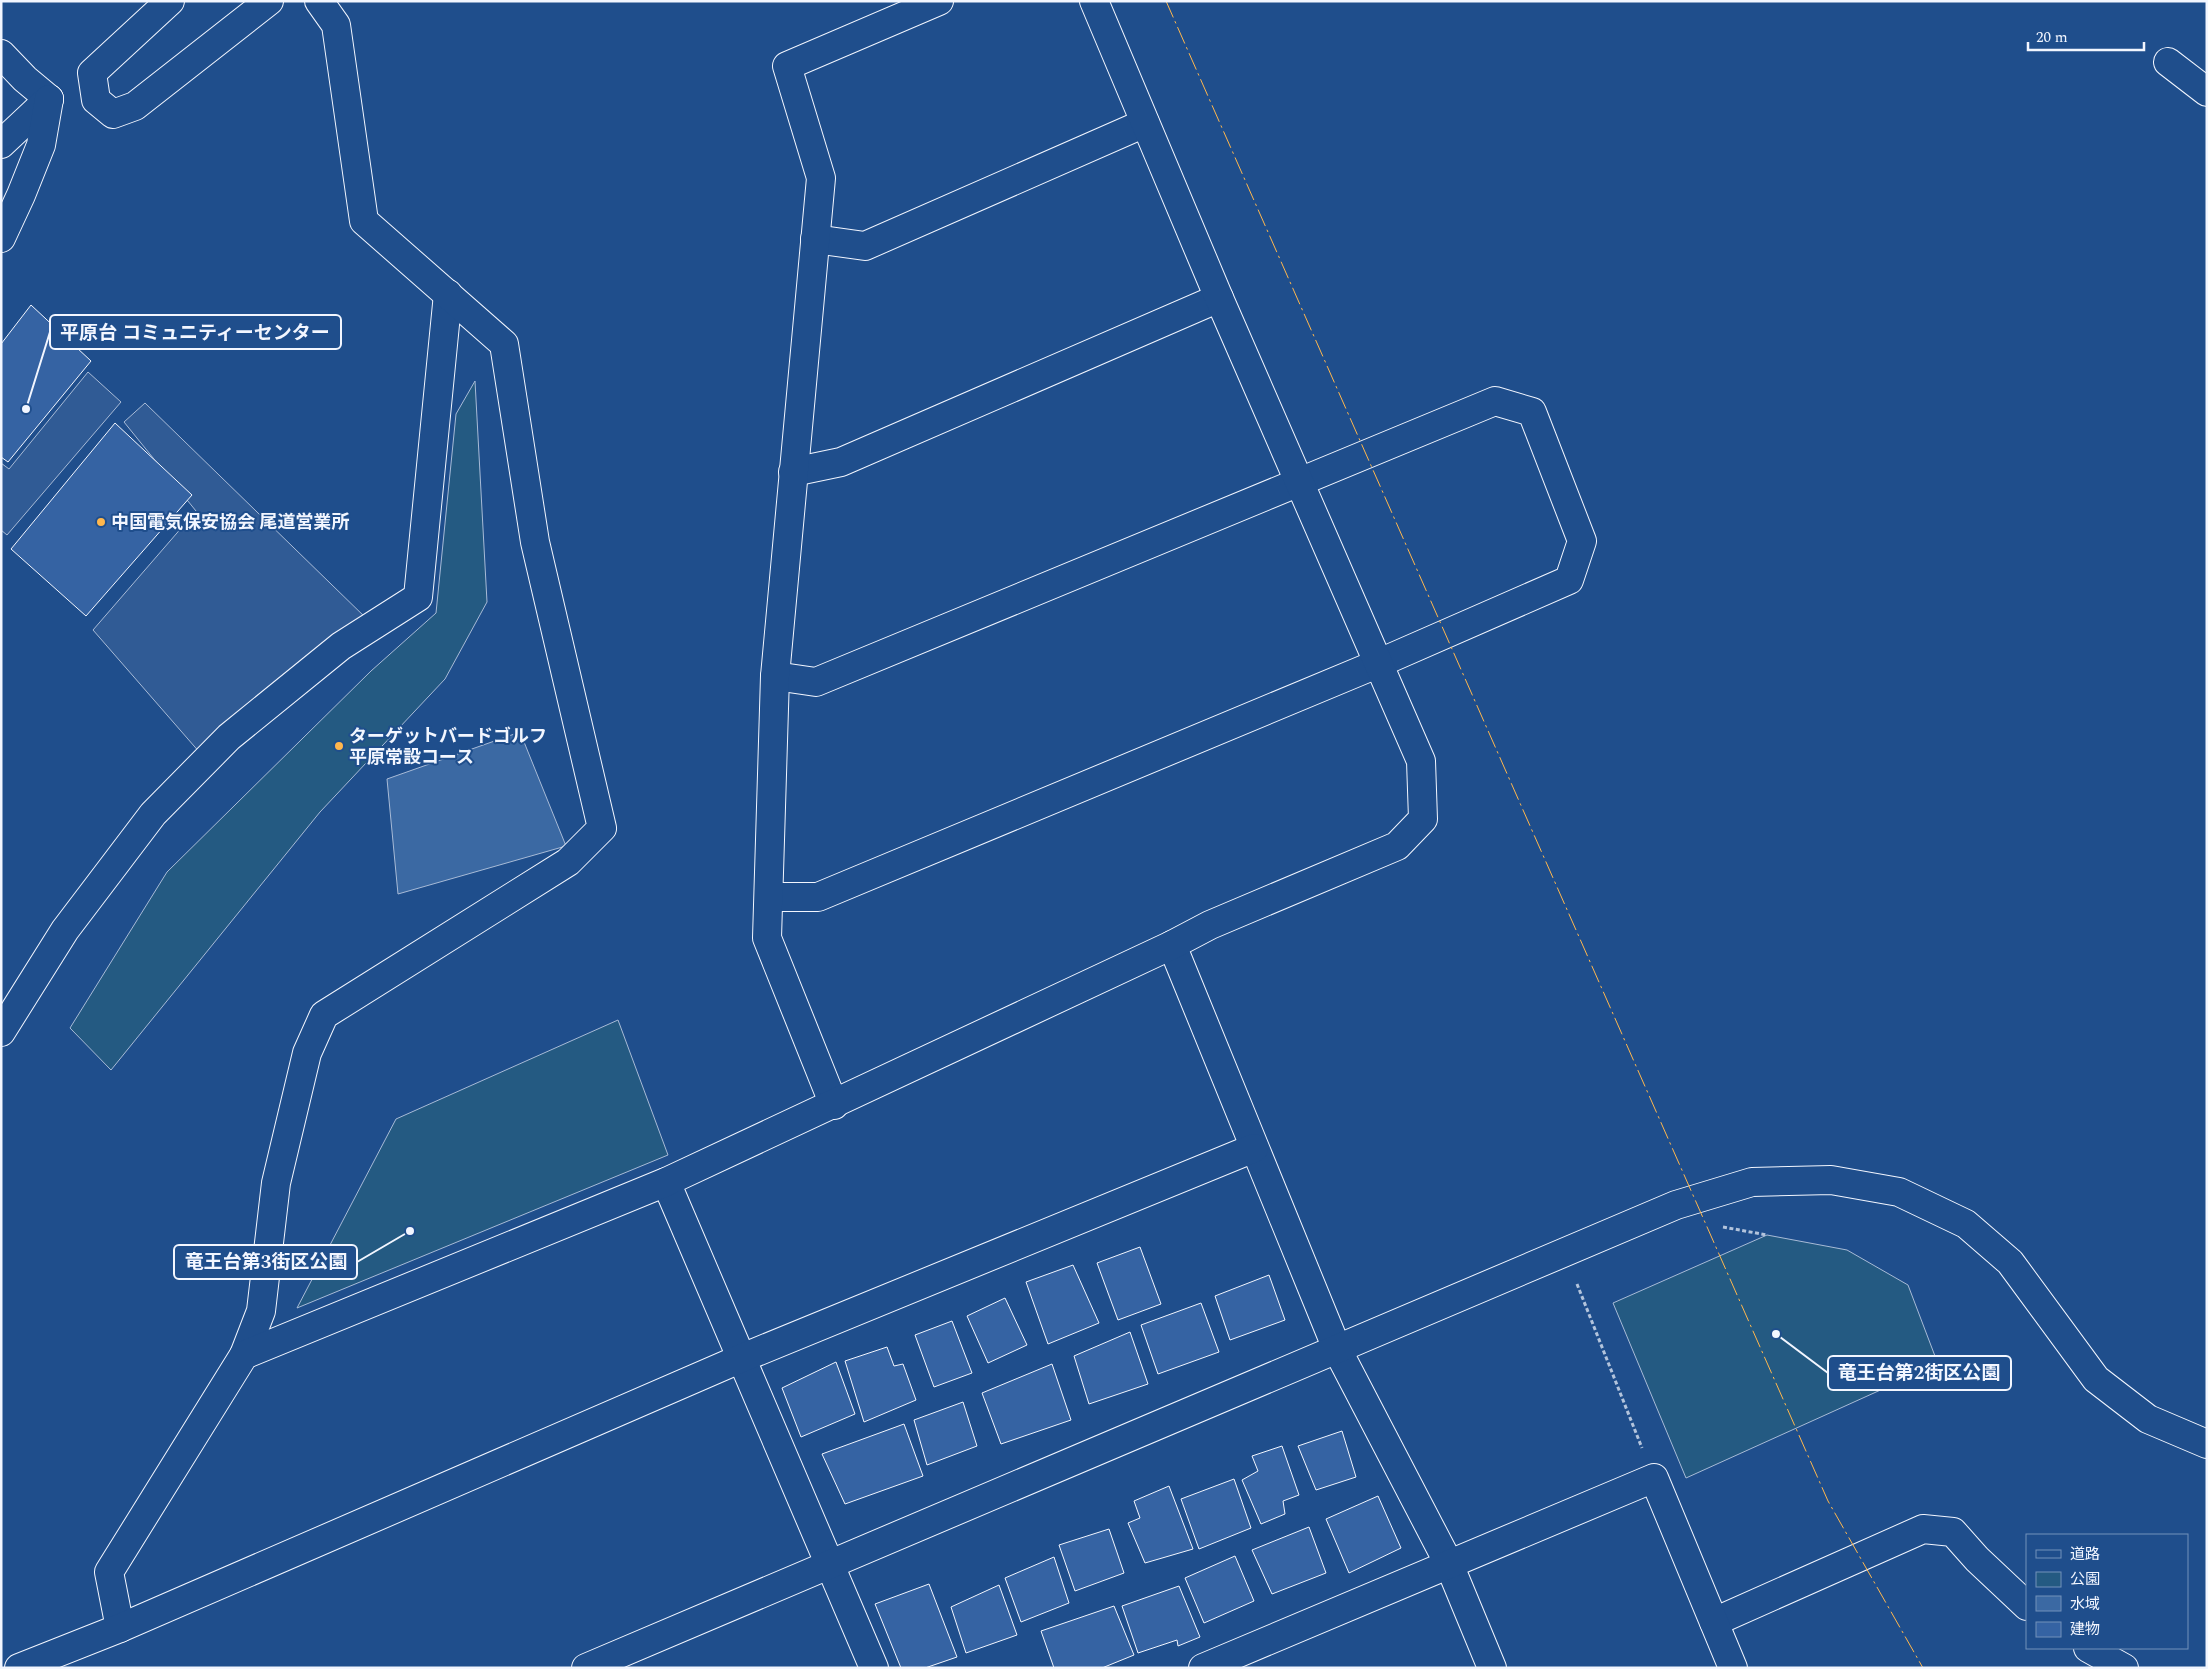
<svg xmlns="http://www.w3.org/2000/svg" width="2208" height="1669" font-family="Spectral,'Noto Sans JP',serif">
  <style>
    .green { fill: #245a82; stroke: #a8bbd7 }
    .parking { fill: #305b95; stroke: #a8bbd7 }
    .water { fill: #3b69a3; stroke: #a8bbd7 }
    .building { fill: #3563a3; stroke: #f2f6ff }
    .lines { fill: none; stroke-linecap: round; stroke-linejoin: round }
    .minor-casing { stroke: #f2f6ff; stroke-width: 30 }
    .path { stroke: #b3c4dc; stroke-width: 3; stroke-dasharray: 4 2.5; stroke-linecap: butt }
    .minor { stroke: #1f4e8c; stroke-width: 28 }
    .power { stroke: #ffb74d; stroke-width: 1; stroke-dasharray: 18 4 2.5 4; stroke-linecap: butt }
    .poi-dot { fill: #ffb74d; stroke: #1f4e8c; stroke-width: 2 }
    .labels { text-anchor: middle; dominant-baseline: central; stroke-width: 4; stroke-linejoin: round; paint-order: stroke }
    .poi-label { font-size: 18px; font-weight: bold; fill: #f2f6ff; stroke: #1f4e8c; text-anchor: start }
    .leader { fill: none; stroke: #f2f6ff; stroke-width: 2 }
    .callout-dot { fill: #f2f6ff; stroke: #1f4e8c; stroke-width: 2 }
    .callout { fill: #1f4e8c; stroke: #f2f6ff; stroke-width: 2 }
    .callout-label { font-size: 19px; text-anchor: middle; font-weight: bold; fill: #f2f6ff }
  </style>
  <rect width="100%" height="100%" fill="#1f4e8c"/>
  <g class="green">
    <path d="M 475,381 L 487,602 L 445,679 L 320,812 L 111,1070 L 70,1028 L 167,872 L 371,671 L 436,613 L 456,414 Z"/>
    <path d="M 618,1020 L 668,1155 L 297,1308 L 396,1119 Z"/>
    <path d="M 1767,1235 L 1847,1250 L 1908,1285 L 1938,1364 L 1686,1478 L 1613,1303 Z"/>
  </g>
  <g class="parking">
    <path d="M 88,372 L 121,402 L 7,535 L 1,530 L 1,463 L 9,469 Z"/>
    <path d="M 145,403 L 368,620 L 201,754 L 93,630 L 196,511 L 124,422 Z"/>
  </g>
  <path class="water" d="M 520,732 L 566,846 L 398,894 L 387,779 Z"/>
  <g class="building">
    <path d="M 31,305 L 91,361 L 8,462 L 1,457 L 1,344 Z"/>
    <path d="M 115,423 L 192,495 L 86,616 L 11,549 Z"/>
    <path d="M 1140,1247 L 1161,1304 L 1118,1320 L 1097,1263 Z"/>
    <path d="M 1073,1265 L 1099,1323 L 1048,1344 L 1026,1282 Z"/>
    <path d="M 1269,1275 L 1285,1320 L 1230,1340 L 1215,1296 Z"/>
    <path d="M 1005,1298 L 1027,1345 L 988,1363 L 967,1316 Z"/>
    <path d="M 1201,1303 L 1219,1352 L 1158,1374 L 1141,1325 Z"/>
    <path d="M 952,1321 L 972,1373 L 934,1387 L 915,1335 Z"/>
    <path d="M 1130,1332 L 1148,1384 L 1089,1404 L 1074,1356 Z"/>
    <path d="M 887,1347 L 894,1366 L 903,1364 L 916,1400 L 864,1422 L 845,1361 Z"/>
    <path d="M 836,1362 L 855,1414 L 801,1437 L 782,1388 Z"/>
    <path d="M 1052,1364 L 1071,1420 L 1001,1444 L 982,1393 Z"/>
    <path d="M 963,1402 L 977,1446 L 927,1465 L 914,1420 Z"/>
    <path d="M 904,1424 L 923,1476 L 845,1504 L 822,1454 Z"/>
    <path d="M 1342,1431 L 1356,1477 L 1316,1490 L 1298,1446 Z"/>
    <path d="M 1282,1446 L 1299,1495 L 1283,1501 L 1285,1514 L 1261,1524 L 1242,1480 L 1258,1471 L 1252,1456 Z"/>
    <path d="M 1234,1479 L 1251,1528 L 1199,1549 L 1181,1499 Z"/>
    <path d="M 1169,1486 L 1193,1549 L 1145,1563 L 1128,1523 L 1140,1518 L 1134,1501 Z"/>
    <path d="M 1378,1496 L 1401,1548 L 1349,1573 L 1326,1519 Z"/>
    <path d="M 1309,1527 L 1326,1573 L 1272,1594 L 1252,1550 Z"/>
    <path d="M 1109,1529 L 1124,1573 L 1075,1591 L 1059,1545 Z"/>
    <path d="M 1235,1556 L 1254,1601 L 1204,1623 L 1185,1578 Z"/>
    <path d="M 1054,1557 L 1069,1603 L 1021,1622 L 1005,1578 Z"/>
    <path d="M 929,1584 L 957,1657 L 925,1668 L 901,1668 L 875,1604 Z"/>
    <path d="M 999,1585 L 1017,1635 L 966,1653 L 951,1607 Z"/>
    <path d="M 1179,1586 L 1200,1637 L 1178,1646 L 1177,1640 L 1138,1653 L 1122,1606 Z"/>
    <path d="M 1114,1606 L 1134,1655 L 1102,1668 L 1054,1668 L 1041,1631 Z"/>
  </g>
  <g class="lines">
    <defs>
      <g id="minor">
        <path d="M 170,1 L 92,73 L 96,100 L 113,114 L 135,106 L 269,1"/>
        <path d="M 1,54 L 25,79 L 49,99"/>
        <path d="M 2168,62 L 2207,92"/>
        <path d="M 1,144 L 49,99"/>
        <path d="M 1,238 L 21,195 L 41,145 L 49,99"/>
        <path d="M 815,239 L 865,246 L 1145,123"/>
        <path d="M 793,472 L 841,462 L 1219,298"/>
        <path d="M 769,897 L 818,897 L 1377,664 L 1569,580 L 1582,541 L 1532,412 L 1495,401 L 816,682 L 775,676"/>
        <path d="M 1172,945 L 1337,1349 L 1449,1564 L 1492,1668"/>
        <path d="M 1,1032 L 65,930 L 153,814 L 229,737 L 341,646 L 418,597 L 448,294"/>
        <path d="M 834,1105 L 767,938 L 775,676 L 821,178 L 787,66 L 939,1"/>
        <path d="M 666,1182 L 874,1668"/>
        <path d="M 244,1355 L 261,1311 L 276,1183 L 307,1053 L 324,1015 L 568,862 L 602,828 L 535,542 L 504,344 L 364,221 L 336,25 L 319,1"/>
        <path d="M 1714,1622 L 1923,1529 L 1953,1532 L 1977,1559 L 2027,1606"/>
        <path d="M 120,1628 L 109,1572 L 244,1355 L 666,1182 L 1172,945 L 1210,925 L 1397,846 L 1423,819 L 1421,761 L 1219,298 L 1094,1"/>
        <path d="M 2088,1648 L 2124,1668"/>
        <path d="M 19,1668 L 120,1628 L 742,1358 L 1254,1148"/>
        <path d="M 586,1668 L 1676,1205 L 1752,1182 L 1831,1180 L 1899,1192 L 1966,1224 L 2010,1262 L 2096,1379 L 2148,1419 L 2207,1444"/>
        <path d="M 1203,1668 L 1654,1478 L 1733,1668"/>
      </g>
    </defs>
    <use href="#minor" class="minor-casing"/>
    <g class="path">
      <path d="M 1723,1227 L 1767,1235"/>
      <path d="M 1577,1284 L 1642,1448"/>
    </g>
    <use href="#minor" class="minor"/>
    <path class="power" d="M 1166,1 L 1828,1501 L 1923,1668"/>
  </g>
  <g class="poi-dot">
    <circle cx="101" cy="522" r="5"/>
    <circle cx="339" cy="746" r="5"/>
  </g>
  <g class="labels">
    <g class="poi-label">
      <text x="111" y="522">中国電気保安協会 尾道営業所</text>
      <text x="349" y="736">ターゲットバードゴルフ<tspan x="349" dy="21">平原常設コース</tspan></text>
    </g>
  </g>
  <path class="leader" d="M26 409L50 332M410 1231L357 1262M1776 1334L1828 1373"/>
  <g class="callout-dot">
    <circle cx="26" cy="409" r="5"/>
    <circle cx="410" cy="1231" r="5"/>
    <circle cx="1776" cy="1334" r="5"/>
  </g>
  <g class="callout">
    <rect x="50" y="315" width="291" height="34" rx="5"/>
    <rect x="174" y="1245" width="183" height="34" rx="5"/>
    <rect x="1828" y="1356" width="183" height="34" rx="5"/>
  </g>
  <g class="callout-label">
    <text x="195" y="339">平原台 コミュニティーセンター</text>
    <text x="266" y="1268">竜王台第3街区公園</text>
    <text x="1919" y="1379">竜王台第2街区公園</text>
  </g>
  <rect width="2208" height="1669" fill="none" stroke="#f2f6ff" stroke-width="5"/>
  <rect x="2026" y="1534" width="162" height="115" fill="#1f4e8c" stroke="#7391ba"/>
  <rect x="2036" y="1550" width="25" height="8" fill="#1f4e8c" stroke="#7391ba"/>
  <text x="2070" y="1559" font-size="15" fill="#f2f6ff">道路</text>
  <rect x="2036" y="1572" width="25" height="15" fill="#245a82" stroke="#7391ba"/>
  <text x="2070" y="1584" font-size="15" fill="#f2f6ff">公園</text>
  <rect x="2036" y="1596" width="25" height="15" fill="#3b69a3" stroke="#7391ba"/>
  <text x="2070" y="1609" font-size="15" fill="#f2f6ff">水域</text>
  <rect x="2036" y="1622" width="25" height="15" fill="#3563a3" stroke="#7391ba"/>
  <text x="2070" y="1634" font-size="15" fill="#f2f6ff">建物</text>
  <path d="M2028 42v8h116v-8" fill="none" stroke="#f2f6ff" stroke-width="2.5"/>
  <text x="2036" y="42" font-size="15" fill="#f2f6ff" stroke="#1f4e8c" stroke-width="4" paint-order="stroke">20 m</text>
</svg>
